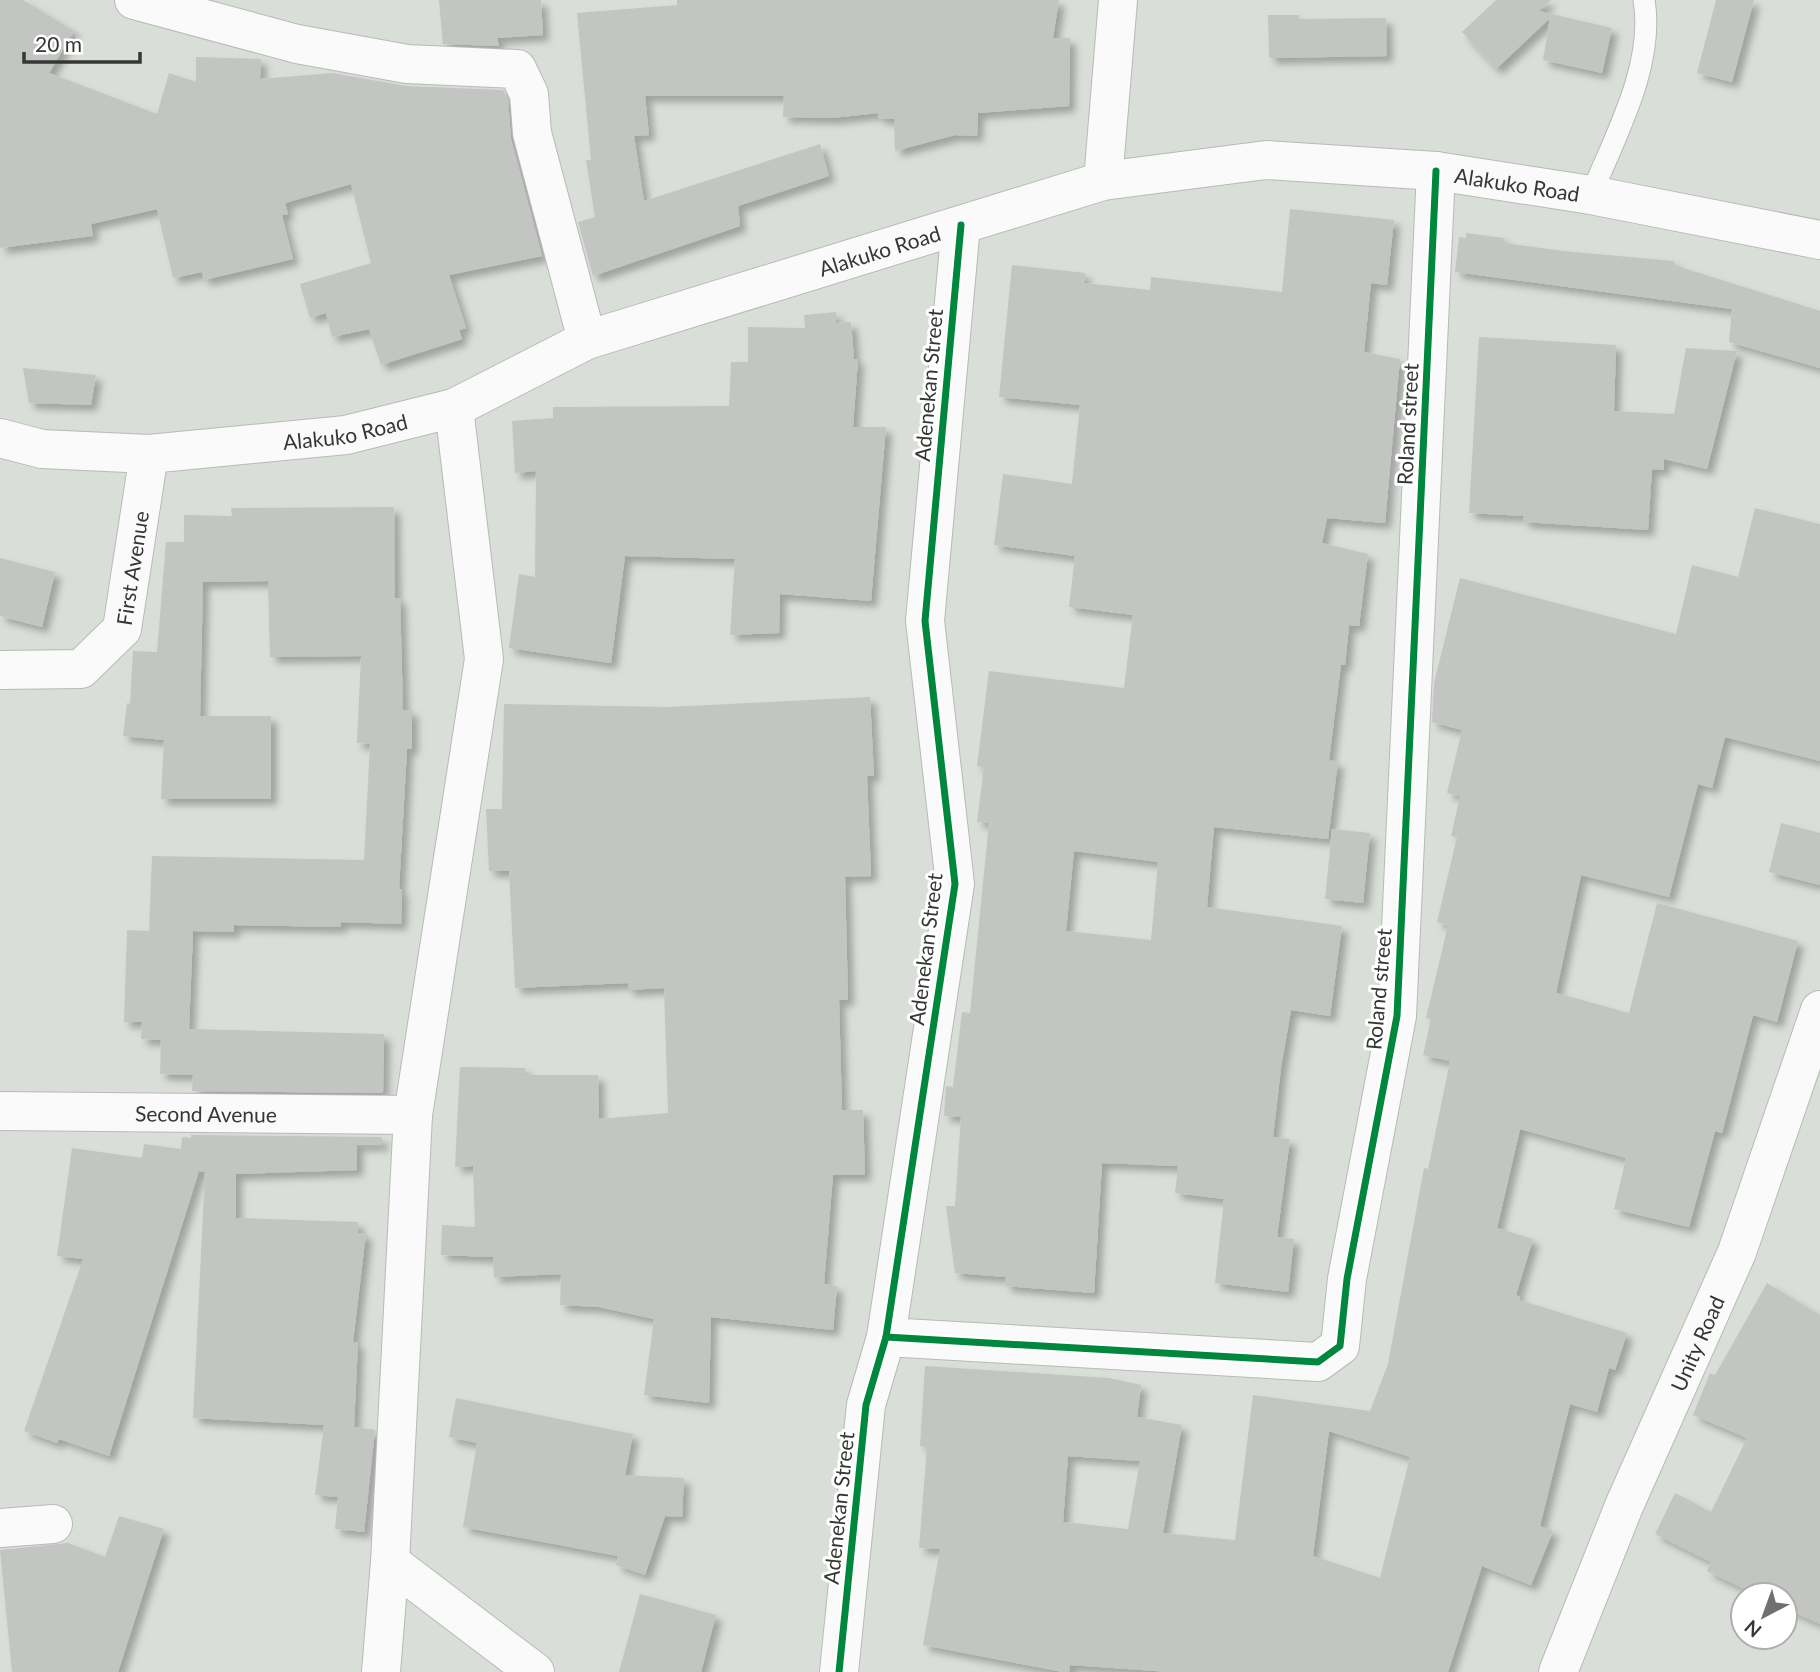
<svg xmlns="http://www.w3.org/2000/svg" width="1820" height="1672" font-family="Lato,sans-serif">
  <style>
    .building { fill: #c2c5c1; fill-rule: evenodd; filter: url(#shadow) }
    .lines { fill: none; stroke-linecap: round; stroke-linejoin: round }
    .lane-casing { stroke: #b7bab6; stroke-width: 23 }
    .street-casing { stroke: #b7bab6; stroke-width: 40 }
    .secondary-casing { stroke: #b7bab6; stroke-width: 40 }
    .lane { stroke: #f9faf9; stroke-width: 21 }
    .street { stroke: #f9faf9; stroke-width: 38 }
    .secondary { stroke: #f9faf9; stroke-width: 38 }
    .cycleway-casing { stroke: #fff; stroke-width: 11 }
    .cycleway { stroke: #00873e; stroke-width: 7 }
    .labels { text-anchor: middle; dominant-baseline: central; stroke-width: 6; stroke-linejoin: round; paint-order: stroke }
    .street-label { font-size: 21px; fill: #343733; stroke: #fff }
  </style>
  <defs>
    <filter id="shadow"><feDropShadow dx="6" dy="6" stdDeviation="3.5" flood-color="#0004"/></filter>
  </defs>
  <rect width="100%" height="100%" fill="#daded9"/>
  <g class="building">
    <path d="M 0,0 L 23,0 L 74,31 L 49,73 L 157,114 L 169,73 L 196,82 L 196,57 L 261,59 L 260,79 L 332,73 L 406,86 L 503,90 L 508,100 L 511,139 L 542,256 L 449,275 L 466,328 L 459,330 L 462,339 L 381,365 L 369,329 L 332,337 L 326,313 L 310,318 L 300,284 L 371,263 L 351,184 L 285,203 L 288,214 L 282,215 L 293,259 L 204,280 L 202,272 L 173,278 L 157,209 L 91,224 L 93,236 L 0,248 Z"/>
    <path d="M 439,0 L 541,0 L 543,35 L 497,38 L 499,46 L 443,44 Z"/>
    <path d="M 677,0 L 1059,0 L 1053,38 L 1070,38 L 1069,106 L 978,113 L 977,136 L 955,135 L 895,151 L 894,119 L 879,118 L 878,113 L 832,118 L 783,117 L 784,96 L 645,96 L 649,135 L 634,136 L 644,201 L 820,144 L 829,176 L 738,206 L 740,226 L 593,276 L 578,222 L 595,217 L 586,160 L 591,160 L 577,13 L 677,5 Z"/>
    <path d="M 1496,0 L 1551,0 L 1539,11 L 1612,28 L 1602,73 L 1543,60 L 1550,18 L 1496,69 L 1462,32 Z"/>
    <path d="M 1716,0 L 1754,0 L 1732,82 L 1697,73 Z"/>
    <path d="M 1268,15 L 1299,15 L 1299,19 L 1386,18 L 1387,56 L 1269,58 Z"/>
    <path d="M 1290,209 L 1394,220 L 1387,285 L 1371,283 L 1364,352 L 1400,359 L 1385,523 L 1327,518 L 1322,543 L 1368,554 L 1359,626 L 1349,625 L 1345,665 L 1341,665 L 1329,760 L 1338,762 L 1328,839 L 1214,827 L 1207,907 L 1342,926 L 1330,1016 L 1291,1010 L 1281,1068 L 1273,1137 L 1290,1139 L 1277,1237 L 1294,1239 L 1288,1292 L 1215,1283 L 1224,1199 L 1175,1193 L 1178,1166 L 1102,1163 L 1094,1293 L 1005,1286 L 1006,1277 L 955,1273 L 946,1206 L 955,1206 L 961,1117 L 944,1116 L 946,1086 L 953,1087 L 962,1012 L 970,1013 L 989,823 L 977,822 L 984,767 L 977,766 L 989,671 L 1124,688 L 1133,615 L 1069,607 L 1075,556 L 994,545 L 1003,474 L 1072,484 L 1080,405 L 999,397 L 1012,265 L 1085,273 L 1084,283 L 1150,290 L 1151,277 L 1282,292 ZM 1074,851 L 1158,862 L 1151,940 L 1066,931 Z"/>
    <path d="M 1466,233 L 1504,238 L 1504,243 L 1563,251 L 1674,261 L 1674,265 L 1820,311 L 1820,368 L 1729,342 L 1732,309 L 1455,272 L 1459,237 L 1466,238 Z"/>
    <path d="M 836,312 L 836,323 L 851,322 L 854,359 L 858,359 L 853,427 L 886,427 L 871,601 L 780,594 L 779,633 L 730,635 L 735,559 L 625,556 L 611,663 L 509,648 L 519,574 L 535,577 L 536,471 L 515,473 L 512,421 L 553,418 L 553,407 L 729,406 L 731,362 L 748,362 L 748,327 L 805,328 L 804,315 Z"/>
    <path d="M 1479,337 L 1616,345 L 1614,411 L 1674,414 L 1686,348 L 1737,351 L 1707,469 L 1664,459 L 1664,470 L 1652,469 L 1648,530 L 1523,522 L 1524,516 L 1469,513 Z"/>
    <path d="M 23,368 L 96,375 L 91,405 L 29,403 Z"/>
    <path d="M 394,507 L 395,598 L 400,598 L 403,710 L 412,710 L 412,749 L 407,749 L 399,889 L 402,889 L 401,924 L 341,922 L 341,927 L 234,925 L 234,932 L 193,931 L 189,1029 L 384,1034 L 383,1093 L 192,1091 L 193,1075 L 160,1074 L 161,1040 L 141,1039 L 142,1022 L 124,1022 L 127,930 L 149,931 L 152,856 L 364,860 L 370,744 L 357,743 L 361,656 L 270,657 L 268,581 L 203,582 L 200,716 L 271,716 L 271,799 L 161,799 L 164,740 L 123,736 L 127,703 L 130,704 L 133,651 L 157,652 L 166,542 L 184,542 L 184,515 L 232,516 L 231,508 Z"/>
    <path d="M 1755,508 L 1820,524 L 1820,761 L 1725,737 L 1712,788 L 1698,784 L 1669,897 L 1581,875 L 1556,993 L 1629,1013 L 1657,903 L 1798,941 L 1777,1022 L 1753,1015 L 1722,1133 L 1715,1131 L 1689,1227 L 1614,1209 L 1626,1158 L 1520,1129 L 1497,1228 L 1533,1239 L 1516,1295 L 1520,1297 L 1519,1300 L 1627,1333 L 1615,1370 L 1609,1368 L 1597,1412 L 1570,1404 L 1540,1526 L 1553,1531 L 1531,1585 L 1482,1566 L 1448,1672 L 1171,1672 L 1070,1665 L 1069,1672 L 1063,1672 L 923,1645 L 940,1549 L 919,1548 L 927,1447 L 920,1446 L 925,1366 L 1109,1378 L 1141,1385 L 1137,1417 L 1182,1425 L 1163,1533 L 1235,1540 L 1253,1395 L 1370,1411 L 1388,1364 L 1424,1168 L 1428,1169 L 1450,1061 L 1423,1055 L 1431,1019 L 1426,1018 L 1448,925 L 1437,922 L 1457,837 L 1451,836 L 1460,796 L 1447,793 L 1462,730 L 1432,722 L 1434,683 L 1460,578 L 1676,634 L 1692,565 L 1738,577 ZM 1329,1431 L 1410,1457 L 1380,1578 L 1313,1556 ZM 1068,1456 L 1140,1461 L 1128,1529 L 1063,1522 Z"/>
    <path d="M 0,558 L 55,572 L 42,627 L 0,616 Z"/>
    <path d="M 870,697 L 874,776 L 867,776 L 871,876 L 845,877 L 848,1000 L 839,1000 L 842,1110 L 863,1110 L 865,1175 L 833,1175 L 824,1284 L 837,1286 L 833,1330 L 711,1317 L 709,1403 L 644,1395 L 654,1319 L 599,1307 L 560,1305 L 561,1274 L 494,1277 L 493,1257 L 441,1255 L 442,1225 L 475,1227 L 473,1166 L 455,1167 L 460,1067 L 525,1068 L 525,1075 L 598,1075 L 599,1119 L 668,1113 L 664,988 L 628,990 L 628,983 L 515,988 L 509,871 L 489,871 L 486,809 L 502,809 L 504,704 L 668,707 Z"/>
    <path d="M 1781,823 L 1820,833 L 1820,885 L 1769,872 Z"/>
    <path d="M 1332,829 L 1370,833 L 1363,903 L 1325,899 Z"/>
    <path d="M 191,1135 L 382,1137 L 382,1145 L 357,1145 L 357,1170 L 236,1174 L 236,1218 L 358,1222 L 358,1233 L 366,1233 L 353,1342 L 358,1343 L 354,1427 L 375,1430 L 364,1532 L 335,1529 L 338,1497 L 315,1495 L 324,1425 L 193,1418 L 205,1172 L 199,1171 L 109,1456 L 59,1439 L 57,1443 L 24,1431 L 83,1259 L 57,1256 L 72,1148 L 142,1158 L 144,1144 L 181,1149 L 182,1137 L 191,1138 Z"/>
    <path d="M 1767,1283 L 1820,1315 L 1820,1624 L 1785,1608 L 1785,1595 L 1757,1595 L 1707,1571 L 1711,1562 L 1655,1534 L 1675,1493 L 1711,1512 L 1747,1438 L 1693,1415 L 1710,1373 L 1715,1375 Z"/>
    <path d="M 456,1398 L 633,1434 L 625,1475 L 684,1478 L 682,1517 L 665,1516 L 645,1575 L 616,1565 L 618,1556 L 463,1527 L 477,1443 L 449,1437 Z"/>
    <path d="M 119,1516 L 164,1529 L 118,1672 L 12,1672 L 0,1550 L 68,1543 L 105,1557 Z"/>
    <path d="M 640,1594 L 716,1615 L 701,1672 L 619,1672 Z"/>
  </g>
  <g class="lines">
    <defs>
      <path id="lane" d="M 1591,195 C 1615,136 1655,65 1644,0"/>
      <g id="street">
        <path d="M 134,0 L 297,44 L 407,64 L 517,69 L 529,94 L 532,133 L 587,340"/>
        <path d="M 1103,181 L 1118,0"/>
        <path id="s1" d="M 0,670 L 81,669 L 122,629 L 149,454"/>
        <path id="s2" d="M 0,1111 L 413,1115"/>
        <path d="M 886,1337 L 1318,1362 L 1340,1346 L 1347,1279 L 1397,1016 L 1436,171"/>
        <path d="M 0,1528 L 53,1524"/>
        <path d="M 390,1562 L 535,1672"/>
        <path d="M 381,1672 L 390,1562 L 413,1115 L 484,659 L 454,408"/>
        <path d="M 839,1672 L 866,1405 L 886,1337 L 955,884 L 925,621 L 961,225"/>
        <path id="s3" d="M 1558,1672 L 1624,1506 L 1737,1252 L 1820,1010"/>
      </g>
      <g id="secondary">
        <path id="s4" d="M 0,438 L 42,449 L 149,454 L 346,435 L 454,408 L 587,340 L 1103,181 L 1266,160 L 1436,171 L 1591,195 L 1820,240"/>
      </g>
    </defs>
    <use href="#lane" class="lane-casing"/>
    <use href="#street" class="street-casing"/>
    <use href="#secondary" class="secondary-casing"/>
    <use href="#lane" class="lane"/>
    <use href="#street" class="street"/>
    <use href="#secondary" class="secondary"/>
    <defs>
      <g id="cycleway">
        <path d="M 886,1337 L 1318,1362 L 1340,1346 L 1347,1279 L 1397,1016 L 1436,171"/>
        <path d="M 839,1672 L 866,1405 L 886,1337 L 955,884 L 925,621 L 961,225"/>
      </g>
    </defs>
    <use href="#cycleway" class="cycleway-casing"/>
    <use href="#cycleway" class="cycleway"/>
  </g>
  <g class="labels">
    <g class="street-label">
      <text stroke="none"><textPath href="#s4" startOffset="1566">Alakuko Road</textPath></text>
      <text stroke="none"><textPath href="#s4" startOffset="915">Alakuko Road</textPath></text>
      <text transform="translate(928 385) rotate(-85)">Adenekan Street</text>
      <text transform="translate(1407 424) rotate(-87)">Roland street</text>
      <text stroke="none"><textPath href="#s4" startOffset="348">Alakuko Road</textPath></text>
      <text stroke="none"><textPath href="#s1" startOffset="200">First Avenue</textPath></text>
      <text transform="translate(925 949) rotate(-83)">Adenekan Street</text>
      <text transform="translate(1378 989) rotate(-85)">Roland street</text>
      <text stroke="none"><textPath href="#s2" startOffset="206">Second Avenue</textPath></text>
      <text stroke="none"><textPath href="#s3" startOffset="357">Unity Road</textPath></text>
      <text transform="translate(838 1508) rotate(-84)">Adenekan Street</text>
    </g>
  </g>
  <g transform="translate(1764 1616) rotate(221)"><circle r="33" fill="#ffffff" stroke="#aeafad" stroke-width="2"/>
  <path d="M0-5L12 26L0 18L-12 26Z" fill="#6e716d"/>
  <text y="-10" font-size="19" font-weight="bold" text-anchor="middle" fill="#343733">N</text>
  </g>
  <path d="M24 52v10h116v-10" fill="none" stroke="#343733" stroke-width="3.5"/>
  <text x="35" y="52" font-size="21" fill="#343733" stroke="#ffffff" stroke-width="5" paint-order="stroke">20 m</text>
</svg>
